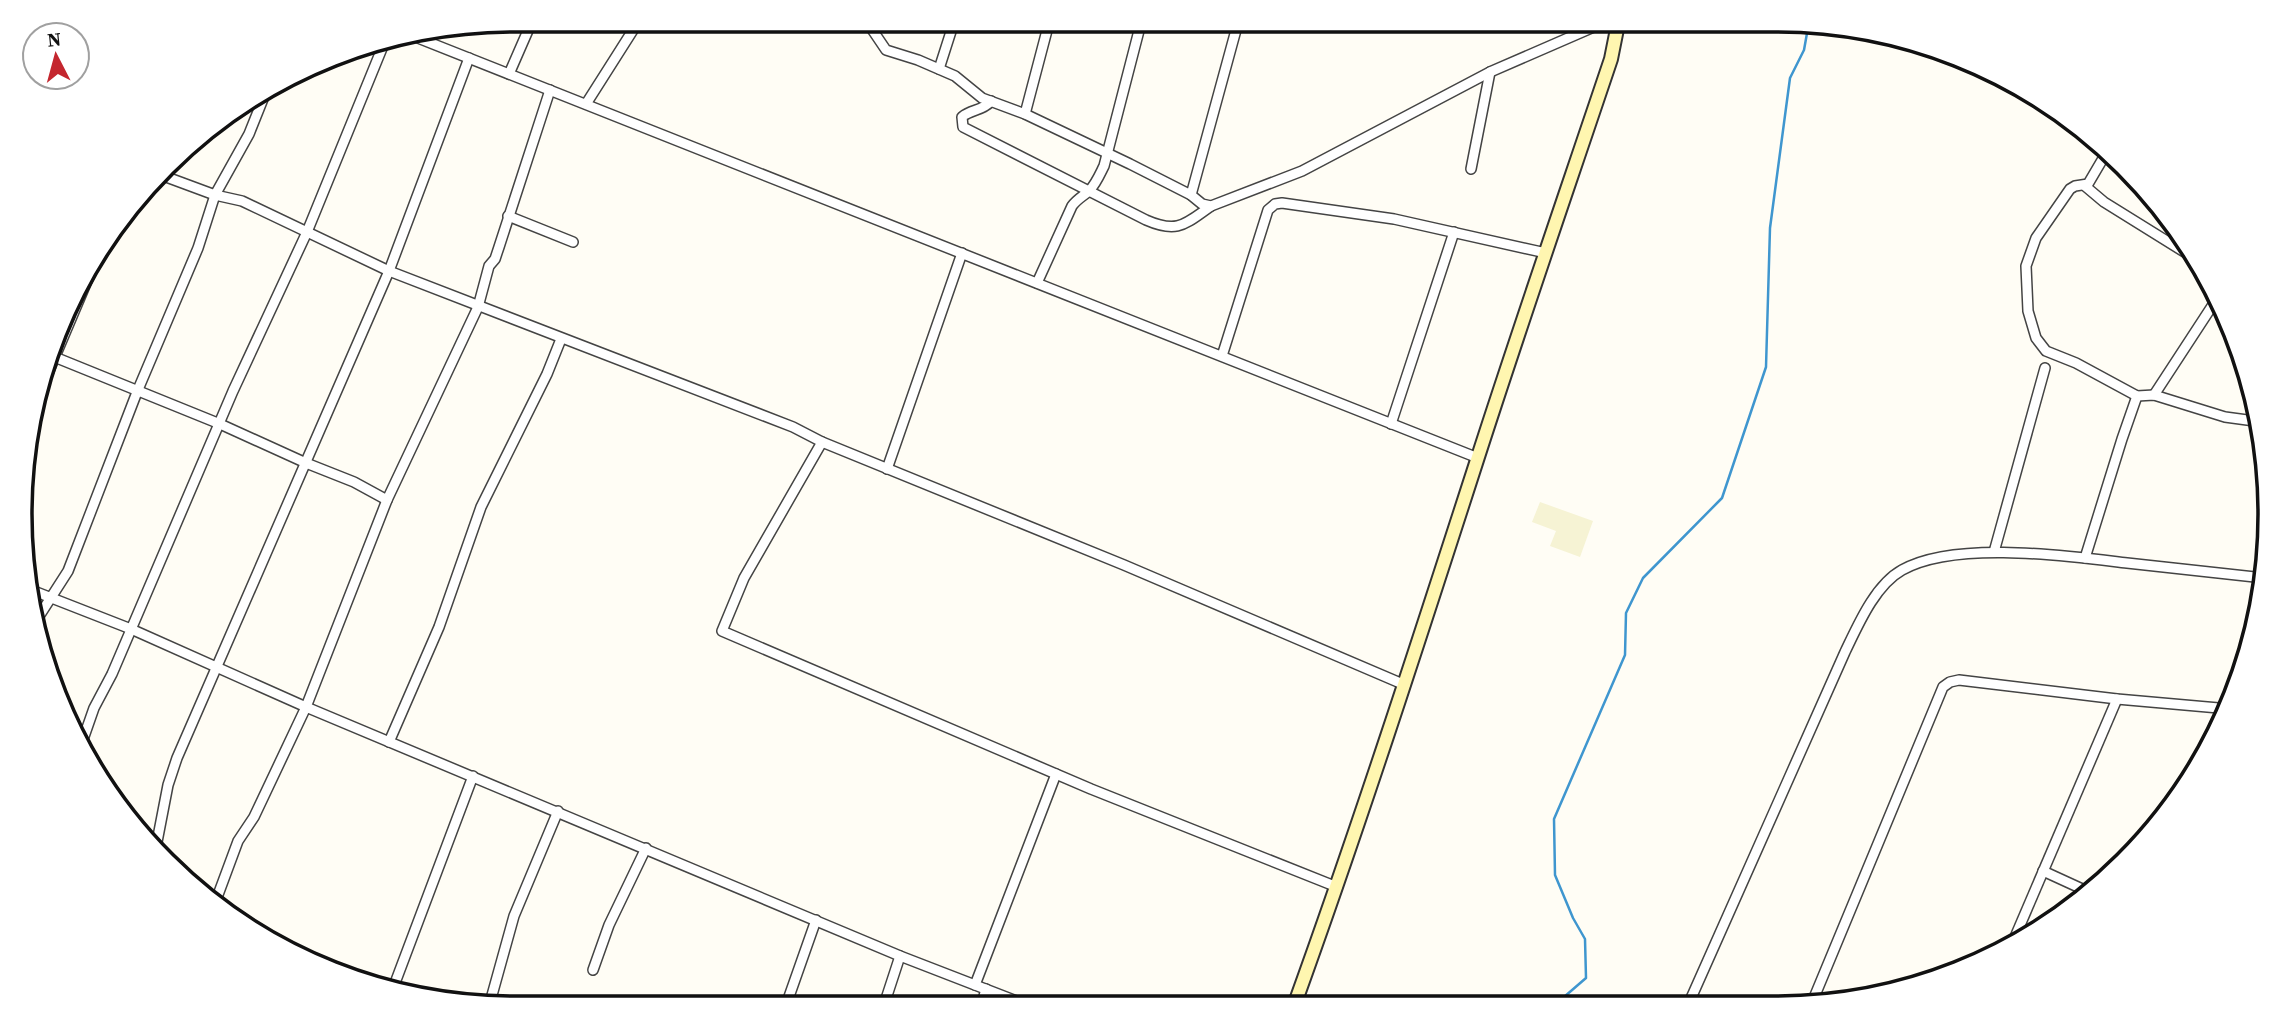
<svg xmlns="http://www.w3.org/2000/svg" width="2290" height="1028" font-family="'Source Serif 4',serif">
  <style>
    .farmland { fill: #f6f3d4 }
    .lines { fill: none; stroke-linecap: round; stroke-linejoin: round }
    .stream { stroke: #3f96cf; stroke-width: 2.5 }
    .street-casing { stroke: #444; stroke-width: 12 }
    .secondary-casing { stroke: #333; stroke-width: 16 }
    .street { stroke: #fff; stroke-width: 9 }
    .secondary { stroke: #fff6b0; stroke-width: 12 }
    .rim { fill: none; stroke: #111; stroke-width: 3.5 }
  </style>
  <rect width="100%" height="100%" fill="#fffdf5"/>
  <path class="farmland" d="M 1540,502 L 1593,521 L 1580,557 L 1550,546 L 1556,531 L 1532,522 Z"/>
  <g class="lines">
    <path class="stream" d="M 1559,1005 L 1564,997 L 1586,978 L 1585,939 L 1573,918 L 1555,875 L 1554,819 L 1625,655 L 1626,613 L 1643,578 L 1722,498 L 1766,367 L 1770,228 L 1790,78 L 1804,50 L 1809,22"/>
    <defs>
      <g id="street">
        <path d="M 865,19 L 886,50 L 918,60 L 955,76 L 982,98 L 1025,114 L 1130,164 L 1191,195 L 1202,204 L 1211,206 L 1302,171 L 1490,72 L 1612,19"/>
        <path d="M 413,36 L 1478,458"/>
        <path d="M 939,69 L 955,19"/>
        <path d="M 509,74 L 533,19"/>
        <path d="M 991,101 C 983,111 971,109 962,117 L 963,127 L 1146,220 C 1178,234 1185,224 1211,206"/>
        <path d="M 586,104 L 640,19"/>
        <path d="M 1025,114 L 1050,19"/>
        <path d="M 2108,150 L 2088,184 L 2075,186 L 2070,189 L 2036,238 L 2026,266 L 2028,311 L 2036,338 L 2046,351 L 2076,363 L 2137,396 L 2154,395 L 2225,417 L 2262,422"/>
        <path d="M 1471,169 L 1490,72"/>
        <path d="M 161,175 L 215,195 L 242,201 L 389,271 L 793,427 L 822,442 L 1124,565 L 1405,685"/>
        <path d="M 2085,186 L 2104,202 L 2199,261"/>
        <path d="M 1191,195 L 1239,19"/>
        <path d="M 508,216 L 573,242"/>
        <path d="M 1037,283 L 1072,206 C 1077,199 1082,197 1089,191 C 1096,184 1100,174 1104,166 L 1142,19"/>
        <path d="M 52,356 L 220,424 L 306,463 L 354,482 L 387,500"/>
        <path d="M 1222,356 L 1268,210 L 1275,204 L 1282,203 L 1394,219 L 1546,253"/>
        <path d="M 2154,395 L 2218,297"/>
        <path d="M 29,418 L 101,248"/>
        <path d="M 1391,424 L 1454,232"/>
        <path d="M 822,442 L 744,578 L 722,631 L 1091,789 L 1337,887"/>
        <path d="M 887,469 L 962,253"/>
        <path d="M 1994,552 L 2045,368"/>
        <path d="M 2085,558 L 2122,439 L 2137,396"/>
        <path d="M 26,588 L 131,629 L 306,707 L 387,500 L 478,307 L 489,266 L 495,259 L 499,247 L 550,90"/>
        <path d="M 34,624 L 68,571 L 137,392 L 198,248 L 215,195 L 249,134 L 269,84"/>
        <path d="M 389,742 L 439,627 L 481,507 L 547,374 L 561,339"/>
        <path d="M 80,748 L 94,708 L 112,674 L 233,391 L 307,232 L 385,41"/>
        <path d="M 156,847 L 168,785 L 177,758 L 389,271 L 469,58"/>
        <path d="M 2043,871 L 2091,893"/>
        <path d="M 215,903 L 238,841 L 254,817 L 306,707 L 900,956 L 1032,1007"/>
        <path d="M 2012,944 L 2117,699"/>
        <path d="M 294,952 L 395,992"/>
        <path d="M 593,970 L 609,925 L 646,848"/>
        <path d="M 975,985 L 1056,774"/>
        <path d="M 392,991 L 473,776"/>
        <path d="M 1688,1005 L 1845,652 C 1858,625 1875,585 1902,570 C 1955,540 2067,556 2127,563 C 2173,568 2219,573 2264,578"/>
        <path d="M 1811,1005 L 1943,687 L 1950,682 L 1959,680 L 2117,699 L 2230,709"/>
        <path d="M 489,1006 L 514,916 L 558,811"/>
        <path d="M 981,1007 L 986,989"/>
        <path d="M 785,1008 L 816,920"/>
        <path d="M 883,1008 L 900,956"/>
      </g>
      <path id="secondary" d="M 1294,1006 C 1359,826 1418,643 1477,460 C 1520,326 1566,193 1611,59 L 1619,19"/>
    </defs>
    <use href="#street" class="street-casing"/>
    <use href="#secondary" class="secondary-casing"/>
    <use href="#street" class="street"/>
    <use href="#secondary" class="secondary"/>
  </g>
  <path d="M0 0H2290V1028H0ZM514 32H1776A482 482 0 0 1 2258 514V514A482 482 0 0 1 1776 996H514A482 482 0 0 1 32 514V514A482 482 0 0 1 514 32Z" fill="#fff" fill-rule="evenodd"/>
  <path class="rim" d="M514 32H1776A482 482 0 0 1 2258 514V514A482 482 0 0 1 1776 996H514A482 482 0 0 1 32 514V514A482 482 0 0 1 514 32Z"/>
  <g transform="translate(56 56) rotate(354)"><circle r="33" fill="#ffffff" stroke="#a0a0a0" stroke-width="2"/>
  <path d="M0-5L12 26L0 18L-12 26Z" fill="#c4262e"/>
  <text y="-10" font-size="19" font-weight="bold" text-anchor="middle" fill="#111111">N</text>
  </g>
</svg>
